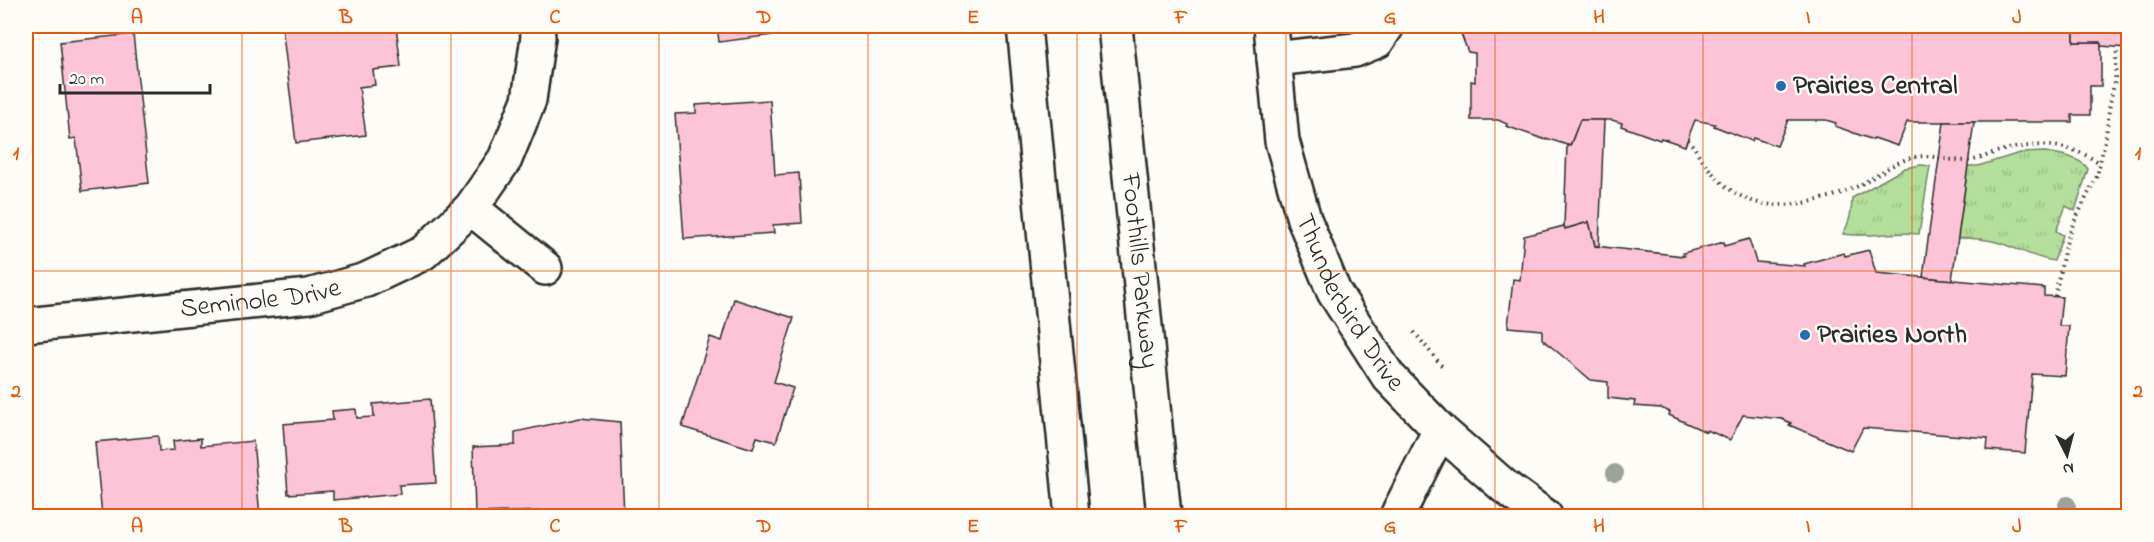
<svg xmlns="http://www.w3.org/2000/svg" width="2154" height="542" font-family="'Indie Flower',sans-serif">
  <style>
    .grass { fill: url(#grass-tufts); stroke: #6f8464; stroke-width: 1.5 }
    .building { fill: #fdc4d8; stroke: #2b2b2b; stroke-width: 1.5 }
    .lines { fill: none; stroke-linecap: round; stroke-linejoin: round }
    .minor-casing { stroke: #2b2b2b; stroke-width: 38 }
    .highway-casing { stroke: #2b2b2b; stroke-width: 38 }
    .path { stroke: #2b2b2b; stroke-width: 4; stroke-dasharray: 1.5 4.5; stroke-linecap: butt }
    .minor { stroke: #fdfcf7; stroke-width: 33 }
    .highway { stroke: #fdfcf7; stroke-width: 33 }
    .tree { fill: #9ca296 }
    .grid { fill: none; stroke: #e8590c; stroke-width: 1.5; stroke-opacity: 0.55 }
    .poi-dot { fill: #1f6fb2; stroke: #fdfcf7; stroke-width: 2 }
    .labels { text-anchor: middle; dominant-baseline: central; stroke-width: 5; stroke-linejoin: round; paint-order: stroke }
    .poi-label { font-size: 27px; font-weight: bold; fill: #2b2b2b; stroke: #fdfcf7; text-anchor: start }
    .street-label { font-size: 27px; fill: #2b2b2b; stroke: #fdfcf7 }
    .neatline { fill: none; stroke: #e8590c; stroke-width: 2 }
    .grid-label { font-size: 20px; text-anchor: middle; font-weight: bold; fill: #e8590c }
  </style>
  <defs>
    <pattern id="grass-tufts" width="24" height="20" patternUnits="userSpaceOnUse" patternTransform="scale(1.5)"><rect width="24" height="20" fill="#b3de9c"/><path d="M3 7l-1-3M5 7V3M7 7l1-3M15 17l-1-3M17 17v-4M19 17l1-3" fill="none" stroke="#9abf87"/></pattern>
  </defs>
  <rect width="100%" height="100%" fill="#fdfcf7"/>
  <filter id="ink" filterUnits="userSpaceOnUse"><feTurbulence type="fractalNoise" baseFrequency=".0167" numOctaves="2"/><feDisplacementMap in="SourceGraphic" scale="12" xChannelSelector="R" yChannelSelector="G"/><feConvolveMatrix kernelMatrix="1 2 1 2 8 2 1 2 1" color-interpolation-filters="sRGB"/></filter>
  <g filter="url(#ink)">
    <g class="grass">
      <path d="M 2045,152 C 2059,154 2080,157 2088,169 L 2075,211 L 2066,206 L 2056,231 L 2063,235 L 2054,261 C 2034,258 2019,249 2000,243 C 1987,239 1972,238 1958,238 L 1968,166 L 1978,166 L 2020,153 Z"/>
      <path d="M 1921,165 L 1930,166 L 1919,234 C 1894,231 1868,238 1843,234 C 1850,222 1852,211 1852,198 L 1905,168 Z"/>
    </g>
    <g class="building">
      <path d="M 282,26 L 396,26 L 401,67 L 373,70 L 375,85 L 359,87 L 366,135 L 296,143 Z"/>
      <path d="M 717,26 L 788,26 L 788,33 L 719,42 Z"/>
      <path d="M 1458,26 L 2074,26 L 2074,42 L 2101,42 L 2101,86 L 2090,86 L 2090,115 L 2072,115 L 2072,122 L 1907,122 L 1898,146 L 1874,138 L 1873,140 L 1835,126 L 1836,123 L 1826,120 L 1788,120 L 1777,146 L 1753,138 L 1752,141 L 1714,126 L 1715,124 L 1695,120 L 1685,146 L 1661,138 L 1660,140 L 1621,126 L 1622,123 L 1612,120 L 1580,120 L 1570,146 L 1546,138 L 1546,140 L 1506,126 L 1507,124 L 1498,120 L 1471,120 L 1471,81 L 1475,82 L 1475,53 L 1468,52 Z"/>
      <path d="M 2074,26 L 2128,26 L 2128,48 L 2101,46 L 2101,42 L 2074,42 Z"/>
      <path d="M 133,34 L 149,183 L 82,191 L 76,138 L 70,139 L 60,42 Z"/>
      <path d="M 770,100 L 775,175 L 799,173 L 802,223 L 773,225 L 774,233 L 684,239 L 675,114 L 696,113 L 696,105 Z"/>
      <path d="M 1580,120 L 1604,120 L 1599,246 L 1595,246 L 1589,222 L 1565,229 L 1564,226 L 1567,145 L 1570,146 Z"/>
      <path d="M 1944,122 L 1974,122 L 1952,280 L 1923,277 Z"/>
      <path d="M 1589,222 L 1595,246 L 1684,256 L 1683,253 L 1724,242 L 1724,246 L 1749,239 L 1756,262 L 1805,266 L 1804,264 L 1844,253 L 1845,256 L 1869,250 L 1876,273 L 2044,288 L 2044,296 L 2062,297 L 2059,326 L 2069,326 L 2065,376 L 2032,374 L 2025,453 L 1987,450 L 1988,438 L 1863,428 L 1851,451 L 1789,425 L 1791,423 L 1782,419 L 1743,415 L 1730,440 L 1707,430 L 1706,432 L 1669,415 L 1670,412 L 1661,408 L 1634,406 L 1635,401 L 1608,398 L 1608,382 L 1591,380 L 1542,339 L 1542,330 L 1508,327 L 1513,279 L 1520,280 L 1524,236 L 1564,226 L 1565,229 Z"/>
      <path d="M 734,299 L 794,318 L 774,382 L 793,388 L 776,442 L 757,437 L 753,449 L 682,427 L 710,337 L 722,341 Z"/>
      <path d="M 430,399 L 436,483 L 399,485 L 400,494 L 333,500 L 333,491 L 288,494 L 283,424 L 333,420 L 332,411 L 356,409 L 357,418 L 374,417 L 373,404 Z"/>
      <path d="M 580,418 L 620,422 L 624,516 L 548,516 L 548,511 L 475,513 L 473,447 L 515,445 L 515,432 Z"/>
      <path d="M 158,436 L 159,451 L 174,450 L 173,441 L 201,438 L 201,446 L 253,441 L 260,516 L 102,516 L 95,442 Z"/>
    </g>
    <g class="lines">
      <defs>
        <g id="minor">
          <path id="s1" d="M 1271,26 L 1282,141 L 1304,219 L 1334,292 L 1388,376 L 1440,430 L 1505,487 L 1545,516"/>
          <path d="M 1274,59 L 1355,50 L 1377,41 L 1387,26"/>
          <path d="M 471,208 L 545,268"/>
          <path id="s2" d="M 26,325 L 309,296 L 366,280 L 423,253 L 471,208 L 505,159 L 529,100 L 538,37 L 537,26"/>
          <path d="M 1397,516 L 1440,430"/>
        </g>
        <g id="highway">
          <path d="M 1024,26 L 1072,516"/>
          <path id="s3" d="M 1115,26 L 1164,516"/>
        </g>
      </defs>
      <use href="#minor" class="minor-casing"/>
      <use href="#highway" class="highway-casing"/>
      <g class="path">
        <path d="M 1687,140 C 1694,145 1696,151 1701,158 C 1714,177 1729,193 1752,201 C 1781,211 1831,200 1858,186 C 1873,178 1886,168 1902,161 C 1930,149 1946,164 1973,160 C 1984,158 1993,152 2004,150 C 2040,142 2068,143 2100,163"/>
        <path d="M 2055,296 L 2065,247 L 2073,224 L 2097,176 L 2106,136 L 2110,103 L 2115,80 L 2117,47"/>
        <path d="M 1414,332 L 1442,366"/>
      </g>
      <use href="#minor" class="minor"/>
      <use href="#highway" class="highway"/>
    </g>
    <g class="tree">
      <circle cx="1615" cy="473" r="9"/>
      <circle cx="2067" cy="505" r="9"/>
    </g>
  </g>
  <path class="grid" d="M 242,26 L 242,516M 451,26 L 451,516M 659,26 L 659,516M 868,26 L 868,516M 1077,26 L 1077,516M 1286,26 L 1286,516M 1495,26 L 1495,516M 1703,26 L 1703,516M 1912,26 L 1912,516M 26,271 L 2128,271"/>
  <g class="poi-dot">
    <circle cx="1781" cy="86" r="6"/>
    <circle cx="1805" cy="335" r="6"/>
  </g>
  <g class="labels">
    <g class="poi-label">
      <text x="1793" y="86">Prairies Central</text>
      <text x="1817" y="335">Prairies North</text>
    </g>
    <g class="street-label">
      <text stroke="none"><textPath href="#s3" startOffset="246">Foothills Parkway</textPath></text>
      <text stroke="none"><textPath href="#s2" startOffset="236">Seminole Drive</textPath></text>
      <text stroke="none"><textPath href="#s1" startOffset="292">Thunderbird Drive</textPath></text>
    </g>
  </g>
  <rect width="2154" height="542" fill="none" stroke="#fdfcf7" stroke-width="66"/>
  <g transform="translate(2067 455) rotate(174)" stroke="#fdfcf7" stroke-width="4.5" paint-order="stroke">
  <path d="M0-4.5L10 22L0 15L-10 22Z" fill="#2b2b2b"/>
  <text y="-9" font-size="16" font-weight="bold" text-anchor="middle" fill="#2b2b2b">N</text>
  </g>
  <path d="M60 84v9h150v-9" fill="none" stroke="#2b2b2b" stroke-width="3"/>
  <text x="69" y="84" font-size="18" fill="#2b2b2b" stroke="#fdfcf7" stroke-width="4.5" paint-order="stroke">20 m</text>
  <rect x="33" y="33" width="2088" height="476" class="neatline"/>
  <g class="grid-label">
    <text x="137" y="23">A</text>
    <text x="346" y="23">B</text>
    <text x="555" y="23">C</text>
    <text x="764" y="23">D</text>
    <text x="973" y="23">E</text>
    <text x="1181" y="23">F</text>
    <text x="1390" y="23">G</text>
    <text x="1599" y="23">H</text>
    <text x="1808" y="23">I</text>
    <text x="2017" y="23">J</text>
    <text x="16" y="159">1</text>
    <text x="2138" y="159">1</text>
    <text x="16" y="397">2</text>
    <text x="2138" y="397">2</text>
    <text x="137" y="532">A</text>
    <text x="346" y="532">B</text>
    <text x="555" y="532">C</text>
    <text x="764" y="532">D</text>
    <text x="973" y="532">E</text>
    <text x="1181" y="532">F</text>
    <text x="1390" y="532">G</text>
    <text x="1599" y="532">H</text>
    <text x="1808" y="532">I</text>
    <text x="2017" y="532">J</text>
  </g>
</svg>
